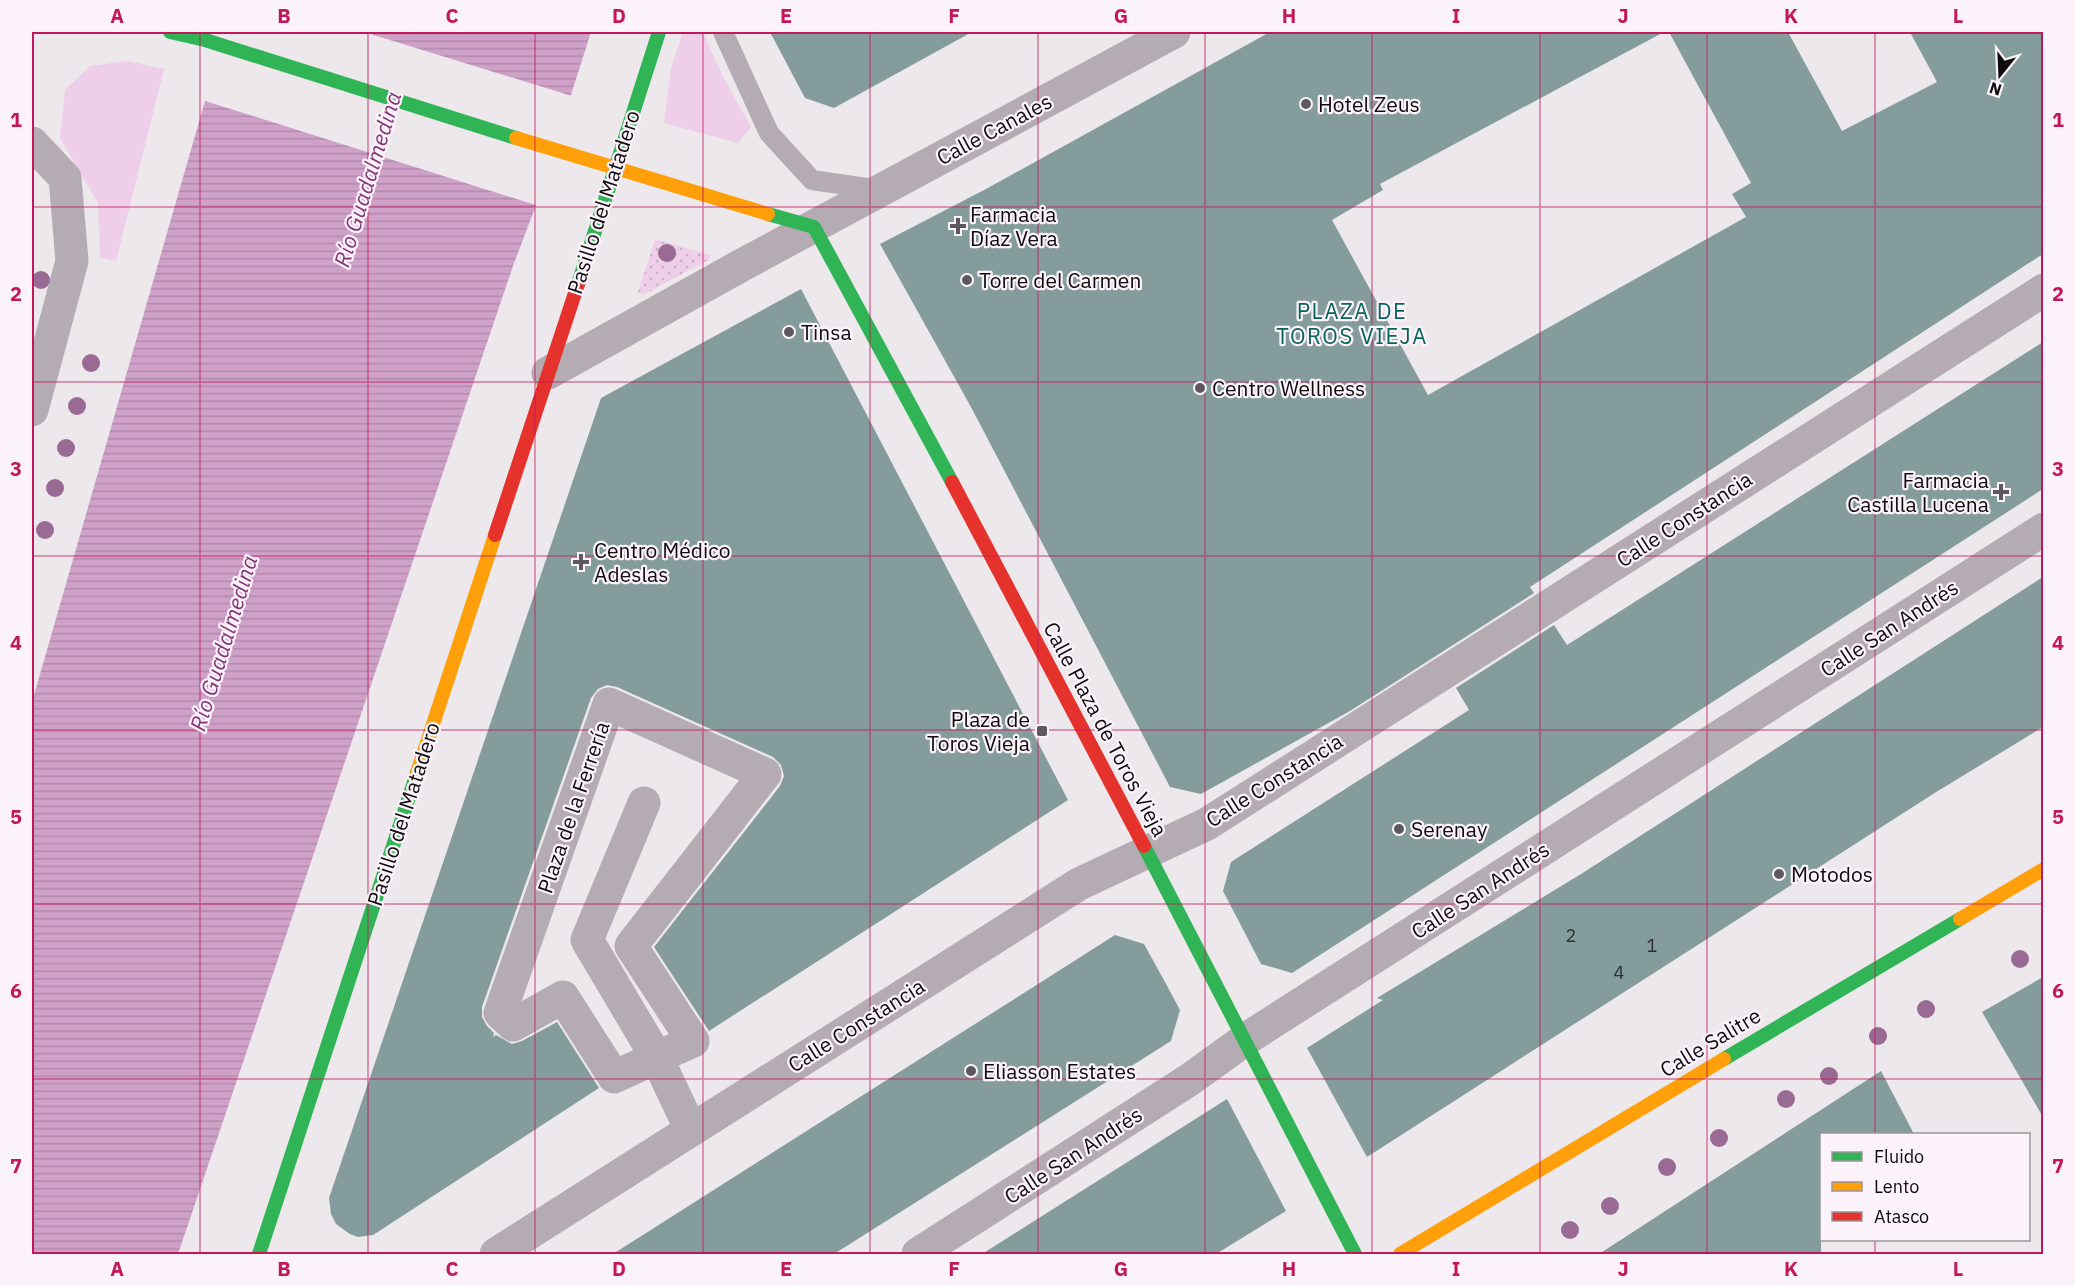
<svg xmlns="http://www.w3.org/2000/svg" width="2075" height="1286" font-family="'IBM Plex Sans',sans-serif">
  <style>
    .green { fill: #eecee8 }
    .garden { fill: url(#garden-dots) }
    .water { fill: url(#water-rules) }
    .pier { fill: #ede8ec }
    .building { fill: #849d9c }
    .lines { fill: none; stroke-linecap: round; stroke-linejoin: round }
    .lane { stroke: #b4acb2; stroke-width: 20 }
    .street { stroke: #b4acb2; stroke-width: 33 }
    .fast { stroke: #30b455; stroke-width: 14 }
    .slow { stroke: #ff9f0a; stroke-width: 14 }
    .jam { stroke: #e5322d; stroke-width: 14 }
    .tree { fill: #996a94 }
    .grid { fill: none; stroke: #c2185b; stroke-width: 1.5; stroke-opacity: 0.55 }
    .poi-dot { fill: #5c585b; stroke: #fcf3fa; stroke-width: 2 }
    .labels { text-anchor: middle; dominant-baseline: central; stroke-width: 4.5; stroke-linejoin: round; paint-order: stroke }
    .number-label { font-size: 18px; fill: #2c3031 }
    .poi-label { font-size: 21px; fill: #0e0b0d; stroke: #fcf3fa; text-anchor: start }
    .street-label { font-size: 21px; fill: #0e0b0d; stroke: #fcf3fa }
    .water-label { font-size: 22px; font-style: italic; fill: #823577; stroke: #fcf3fa }
    .neighbourhood-label { font-size: 22px; letter-spacing: 1.5px; fill: #066459; stroke: #fcf3fa }
    .neatline { fill: none; stroke: #c2185b; stroke-width: 2 }
    .grid-label { font-size: 20px; text-anchor: middle; font-weight: bold; fill: #c2185b }
  </style>
  <defs>
    <pattern id="garden-dots" width="8" height="8" patternUnits="userSpaceOnUse" patternTransform="scale(1.5)"><rect width="8" height="8" fill="#eecee8"/><path d="M2 2h.1M6 6h.1" fill="none" stroke="#cbb0c6" stroke-width="1.8" stroke-linecap="round"/></pattern>
    <pattern id="water-rules" width="6" height="5" patternUnits="userSpaceOnUse" patternTransform="scale(1.5)"><rect width="6" height="5" fill="#d0a1c8"/><path d="M0 2.5h6" fill="none" stroke="#b189ab"/></pattern>
  </defs>
  <rect width="100%" height="100%" fill="#ede8ec"/>
  <g class="green">
    <path d="M 683,32 L 703,32 L 722,75 L 751,127 L 738,143 L 664,123 L 671,68 Z"/>
    <path d="M 128,61 L 164,69 L 116,261 L 100,258 L 98,203 L 60,138 L 65,90 L 90,66 Z"/>
  </g>
  <path class="garden" d="M 655,239 L 710,255 L 710,259 L 643,295 L 638,292 Z"/>
  <path class="water" d="M 227,32 L 591,32 L 536,205 L 513,266 L 178,1254 L 32,1254 L 32,702 L 205,101 Z"/>
  <path class="pier" d="M 224,32 L 364,32 L 572,96 L 539,206 L 202,100 Z"/>
  <g class="building">
    <path d="M 770,32 L 972,32 L 834,108 L 805,98 Z"/>
    <path d="M 1270,32 L 1664,32 L 1380,184 L 1383,190 L 1332,220 L 1428,395 L 1746,217 L 1732,194 L 1751,183 L 1669,32 L 1788,32 L 1842,131 L 1937,82 L 1910,32 L 2043,32 L 2043,254 L 1530,587 L 1534,593 L 1350,711 L 1201,794 L 1170,787 L 971,407 L 880,244 L 986,189 Z"/>
    <path d="M 801,289 L 1068,800 L 709,1031 L 654,947 L 780,786 L 784,776 L 781,765 L 773,757 L 617,687 L 607,685 L 598,689 L 591,698 L 482,1007 L 482,1017 L 487,1026 L 494,1033 L 493,1037 L 496,1035 L 512,1044 L 522,1041 L 557,1022 L 599,1088 L 373,1235 L 358,1237 L 350,1234 L 336,1224 L 331,1214 L 329,1198 L 601,398 Z"/>
    <path d="M 2043,342 L 2043,489 L 1292,973 L 1261,964 L 1223,891 L 1231,862 L 1469,710 L 1456,688 L 1554,625 L 1567,645 Z"/>
    <path d="M 2043,577 L 2043,727 L 1933,794 L 1367,1157 L 1307,1048 L 1383,1000 L 1377,998 L 1581,874 Z"/>
    <path d="M 1115,935 L 1144,944 L 1165,982 L 1180,1010 L 1171,1041 L 834,1254 L 613,1254 Z"/>
    <path d="M 2043,977 L 2043,1117 L 1982,1012 Z"/>
    <path d="M 1881,1071 L 1914,1134 L 1821,1134 L 1821,1254 L 1599,1254 Z"/>
    <path d="M 1227,1099 L 1286,1211 L 1216,1254 L 982,1254 Z"/>
  </g>
  <g class="lines">
    <path class="lane" d="M 723,32 L 769,133 L 812,180 L 880,190"/>
    <g class="street">
      <path d="M 32,143 L 65,178 L 72,261 L 32,410"/>
      <path d="M 548,373 L 742,265 L 1174,32"/>
      <path d="M 609,704 L 765,774 L 631,946 L 693,1041 L 614,1077 L 563,997 L 513,1025 L 500,1013 Z"/>
      <path d="M 644,803 L 587,940 L 657,1058 L 691,1130"/>
      <path d="M 496,1254 L 1079,884 L 1207,824 L 2044,290"/>
      <path d="M 918,1254 L 1189,1080 L 1246,1039 L 2044,529"/>
    </g>
    <g class="fast">
      <path d="M 170,32 L 205,40 L 516,138"/>
      <path d="M 768,214 L 814,227 L 952,482"/>
      <path d="M 578,284 L 659,32"/>
      <path d="M 1144,846 L 1355,1254"/>
      <path d="M 1724,1059 L 1960,919"/>
      <path d="M 259,1254 L 417,773"/>
    </g>
    <g class="slow">
      <path d="M 516,138 L 768,214"/>
      <path d="M 417,773 L 495,535"/>
      <path d="M 1960,919 L 2044,869"/>
      <path d="M 1400,1254 L 1724,1059"/>
    </g>
    <g class="jam">
      <path d="M 952,482 L 1144,846"/>
      <path d="M 495,535 L 578,284"/>
    </g>
  </g>
  <g class="tree">
    <circle cx="667" cy="253" r="9"/>
    <circle cx="41" cy="280" r="9"/>
    <circle cx="91" cy="363" r="9"/>
    <circle cx="77" cy="406" r="9"/>
    <circle cx="66" cy="448" r="9"/>
    <circle cx="55" cy="488" r="9"/>
    <circle cx="45" cy="530" r="9"/>
    <circle cx="2020" cy="959" r="9"/>
    <circle cx="1926" cy="1009" r="9"/>
    <circle cx="1878" cy="1036" r="9"/>
    <circle cx="1829" cy="1076" r="9"/>
    <circle cx="1786" cy="1099" r="9"/>
    <circle cx="1719" cy="1138" r="9"/>
    <circle cx="1667" cy="1167" r="9"/>
    <circle cx="1610" cy="1206" r="9"/>
    <circle cx="1570" cy="1230" r="9"/>
  </g>
  <path class="grid" d="M 200,32 L 200,1254M 368,32 L 368,1254M 535,32 L 535,1254M 703,32 L 703,1254M 870,32 L 870,1254M 1038,32 L 1038,1254M 1205,32 L 1205,1254M 1372,32 L 1372,1254M 1540,32 L 1540,1254M 1707,32 L 1707,1254M 1875,32 L 1875,1134M 32,207 L 2044,207M 32,382 L 2044,382M 32,556 L 2044,556M 32,730 L 2044,730M 32,904 L 2044,904M 32,1079 L 2044,1079M 1875,1240 L 1875,1254"/>
  <g class="poi-dot">
    <circle cx="1306" cy="104" r="6"/>
    <path d="M955 217h6v6h6v6h-6v6h-6v-6h-6v-6h6z"/>
    <circle cx="967" cy="280" r="6"/>
    <circle cx="789" cy="332" r="6"/>
    <circle cx="1200" cy="388" r="6"/>
    <path d="M1998 483h6v6h6v6h-6v6h-6v-6h-6v-6h6z"/>
    <path d="M578 553h6v6h6v6h-6v6h-6v-6h-6v-6h6z"/>
    <rect x="1036" y="725" width="12" height="12" rx="3"/>
    <circle cx="1399" cy="829" r="6"/>
    <circle cx="1779" cy="874" r="6"/>
    <circle cx="971" cy="1071" r="6"/>
  </g>
  <g class="labels">
    <g class="number-label">
      <text x="1571" y="935">2</text>
      <text x="1652" y="945">1</text>
      <text x="1619" y="972">4</text>
    </g>
    <g class="poi-label">
      <text x="1318" y="104">Hotel Zeus</text>
      <text x="970" y="214">Farmacia<tspan x="970" dy="24">Díaz Vera</tspan></text>
      <text x="979" y="280">Torre del Carmen</text>
      <text x="801" y="332">Tinsa</text>
      <text x="1212" y="388">Centro Wellness</text>
      <text x="1989" y="480" text-anchor="end">Farmacia<tspan x="1989" dy="24">Castilla Lucena</tspan></text>
      <text x="594" y="550">Centro Médico<tspan x="594" dy="24">Adeslas</tspan></text>
      <text x="1030" y="719" text-anchor="end">Plaza de<tspan x="1030" dy="24">Toros Vieja</tspan></text>
      <text x="1411" y="829">Serenay</text>
      <text x="1791" y="874">Motodos</text>
      <text x="983" y="1071">Eliasson Estates</text>
    </g>
    <g class="street-label">
      <text transform="translate(994 129) rotate(-28)">Calle Canales</text>
      <text transform="translate(603 202) rotate(-72)">Pasillo del Matadero</text>
      <text transform="translate(1684 519) rotate(-33)">Calle Constancia</text>
      <text transform="translate(1889 628) rotate(-33)">Calle San Andrés</text>
      <text transform="translate(1106 729) rotate(62)">Calle Plaza de Toros Vieja</text>
      <text transform="translate(1274 780) rotate(-32)">Calle Constancia</text>
      <text transform="translate(573 807) rotate(-71)">Plaza de la Ferrería</text>
      <text transform="translate(403 814) rotate(-72)">Pasillo del Matadero</text>
      <text transform="translate(1480 890) rotate(-33)">Calle San Andrés</text>
      <text transform="translate(856 1025) rotate(-32)">Calle Constancia</text>
      <text transform="translate(1710 1042) rotate(-31)">Calle Salitre</text>
      <text transform="translate(1073 1155) rotate(-33)">Calle San Andrés</text>
    </g>
    <g class="water-label">
      <text transform="translate(367 179) rotate(-73)">Río Guadalmedina</text>
      <text transform="translate(223 643) rotate(-73)">Río Guadalmedina</text>
    </g>
    <g class="neighbourhood-label">
      <text x="1352" y="310">PLAZA DE<tspan x="1352" dy="25">TOROS VIEJA</tspan></text>
    </g>
  </g>
  <rect width="2075" height="1286" fill="none" stroke="#fcf3fa" stroke-width="66"/>
  <rect x="1820" y="1133" width="210" height="108" fill="#fcf3fa" stroke="#9d969b" stroke-width="1.5"/>
  <rect x="1832" y="1152" width="30" height="9" fill="#30b455" stroke="#9d969b" stroke-width="1.5"/>
  <text x="1874" y="1163" font-size="18" fill="#0e0b0d">Fluido</text>
  <rect x="1832" y="1182" width="30" height="9" fill="#ff9f0a" stroke="#9d969b" stroke-width="1.5"/>
  <text x="1874" y="1193" font-size="18" fill="#0e0b0d">Lento</text>
  <rect x="1832" y="1212" width="30" height="9" fill="#e5322d" stroke="#9d969b" stroke-width="1.5"/>
  <text x="1874" y="1223" font-size="18" fill="#0e0b0d">Atasco</text>
  <g transform="translate(2000 75) rotate(198)" stroke="#fcf3fa" stroke-width="4.5" paint-order="stroke">
  <path d="M0-4.5L10 22L0 15L-10 22Z" fill="#0e0b0d"/>
  <text y="-9" font-size="16" font-weight="bold" text-anchor="middle" fill="#0e0b0d">N</text>
  </g>
  <rect x="33" y="33" width="2009" height="1220" class="neatline"/>
  <g class="grid-label">
    <text x="117" y="23">A</text>
    <text x="284" y="23">B</text>
    <text x="452" y="23">C</text>
    <text x="619" y="23">D</text>
    <text x="786" y="23">E</text>
    <text x="954" y="23">F</text>
    <text x="1121" y="23">G</text>
    <text x="1289" y="23">H</text>
    <text x="1456" y="23">I</text>
    <text x="1623" y="23">J</text>
    <text x="1791" y="23">K</text>
    <text x="1958" y="23">L</text>
    <text x="16" y="127">1</text>
    <text x="2058" y="127">1</text>
    <text x="16" y="301">2</text>
    <text x="2058" y="301">2</text>
    <text x="16" y="476">3</text>
    <text x="2058" y="476">3</text>
    <text x="16" y="650">4</text>
    <text x="2058" y="650">4</text>
    <text x="16" y="824">5</text>
    <text x="2058" y="824">5</text>
    <text x="16" y="998">6</text>
    <text x="2058" y="998">6</text>
    <text x="16" y="1173">7</text>
    <text x="2058" y="1173">7</text>
    <text x="117" y="1276">A</text>
    <text x="284" y="1276">B</text>
    <text x="452" y="1276">C</text>
    <text x="619" y="1276">D</text>
    <text x="786" y="1276">E</text>
    <text x="954" y="1276">F</text>
    <text x="1121" y="1276">G</text>
    <text x="1289" y="1276">H</text>
    <text x="1456" y="1276">I</text>
    <text x="1623" y="1276">J</text>
    <text x="1791" y="1276">K</text>
    <text x="1958" y="1276">L</text>
  </g>
</svg>
